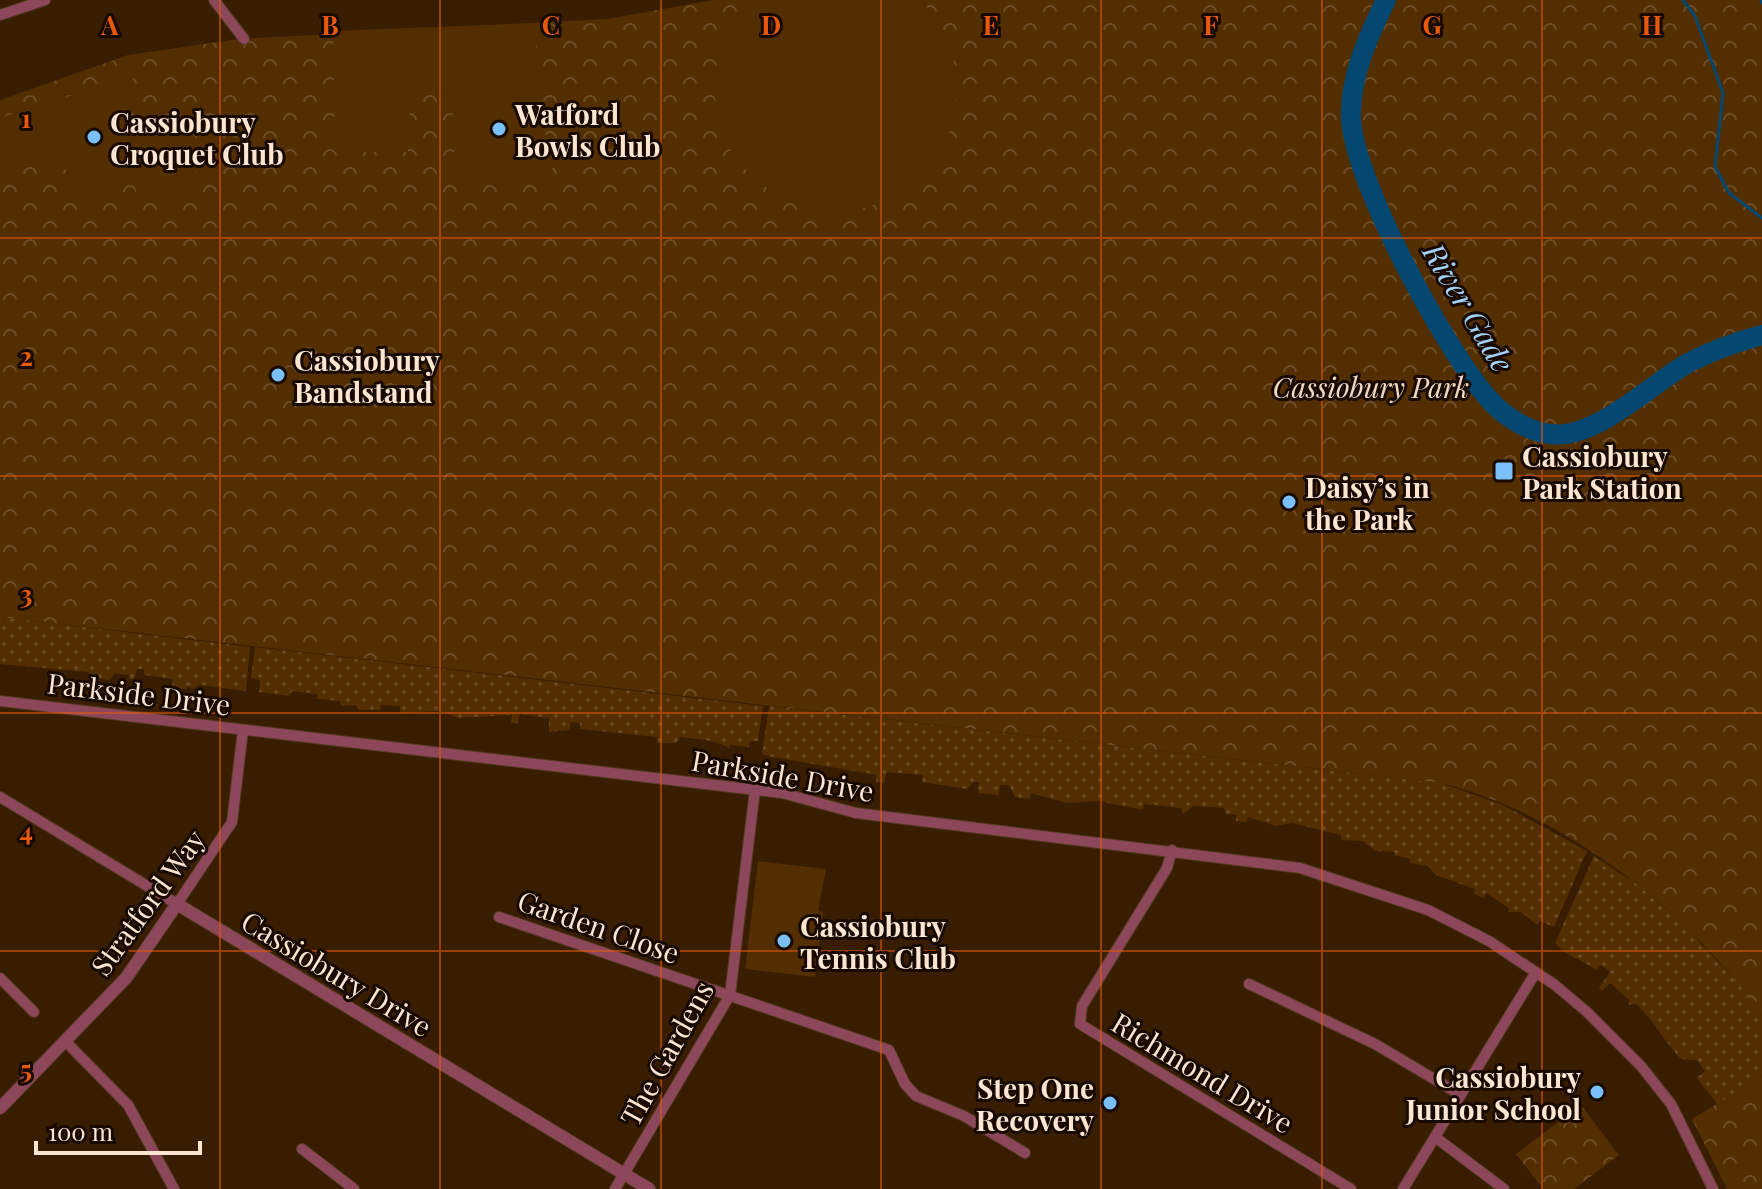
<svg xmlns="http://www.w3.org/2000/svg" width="1762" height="1189" font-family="'Playfair Display',serif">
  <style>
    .grass { fill: url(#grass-dots) }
    .park { fill: url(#park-crowns) }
    .garden { fill: #532e01 }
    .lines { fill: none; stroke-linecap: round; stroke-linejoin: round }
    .stream { stroke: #044872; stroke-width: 3 }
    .river { stroke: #044872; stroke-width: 20 }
    .minor-casing { stroke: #53391e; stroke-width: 12 }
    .tertiary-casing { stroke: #53391e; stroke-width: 14 }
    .minor { stroke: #8d475a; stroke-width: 10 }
    .tertiary { stroke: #8d475a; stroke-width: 12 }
    .grid { fill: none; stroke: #e8590c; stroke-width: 2; stroke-opacity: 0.55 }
    .poi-dot { fill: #79bff8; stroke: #180a00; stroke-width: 3 }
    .labels { text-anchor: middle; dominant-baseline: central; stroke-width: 6; stroke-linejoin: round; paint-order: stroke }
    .poi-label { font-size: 28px; font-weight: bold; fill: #fce6d2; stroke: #180a00; text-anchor: start }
    .park-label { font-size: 28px; font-style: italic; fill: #f0dac5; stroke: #180a00 }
    .street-label { font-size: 28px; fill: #fce6d2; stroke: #180a00 }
    .water-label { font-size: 30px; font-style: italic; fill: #a4d3fa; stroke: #180a00 }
    .grid-label { font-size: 26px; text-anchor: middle; font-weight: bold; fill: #e8590c; stroke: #180a00; stroke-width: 6; stroke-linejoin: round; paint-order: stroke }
  </style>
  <defs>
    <pattern id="grass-dots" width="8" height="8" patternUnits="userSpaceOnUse" patternTransform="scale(2)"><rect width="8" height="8" fill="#532e01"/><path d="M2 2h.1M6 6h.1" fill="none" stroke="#6d4c25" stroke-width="1.8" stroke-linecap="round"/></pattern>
    <pattern id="park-crowns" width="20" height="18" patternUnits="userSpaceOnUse" patternTransform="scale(2)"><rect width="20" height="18" fill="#532e01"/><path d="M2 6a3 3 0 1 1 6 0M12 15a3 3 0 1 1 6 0" fill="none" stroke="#6d4c25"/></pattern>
  </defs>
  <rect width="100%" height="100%" fill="#381d01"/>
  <g class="grass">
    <path d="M 0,617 L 250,647 L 246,691 L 200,685 L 192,689 L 188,686 L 187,689 L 172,688 L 173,679 L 144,675 L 144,669 L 137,669 L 134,679 L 129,679 L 129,675 L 115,673 L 109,680 L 95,678 L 88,672 L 0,664 Z"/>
    <path d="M 255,647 L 763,706 L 758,741 L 750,741 L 749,747 L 730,745 L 729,748 C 716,740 699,739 680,737 L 676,743 L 657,743 L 657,737 L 580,729 L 580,723 L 571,722 L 569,730 L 549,732 L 549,718 L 520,714 L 518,723 L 511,723 L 512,715 L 458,718 L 440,711 L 400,713 L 400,706 L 381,705 L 380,710 L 359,710 L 356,705 L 341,706 L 340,701 L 317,699 L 317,694 L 292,691 L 289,696 L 259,692 L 260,680 L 251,678 Z"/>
    <path d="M 769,706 L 1441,783 L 1503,805 L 1587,851 L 1554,927 L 1540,921 L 1537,925 L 1521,912 L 1508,912 L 1509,908 L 1486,893 L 1484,898 L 1474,894 L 1475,889 L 1436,875 L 1428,866 L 1409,863 L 1410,859 L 1394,855 L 1395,852 L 1375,851 L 1363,841 L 1341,840 L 1341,835 L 1292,823 L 1276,826 L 1248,817 L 1247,822 L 1236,821 L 1236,815 L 1226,814 L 1224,808 L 1193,806 L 1183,814 L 1181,808 L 1144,804 L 1143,810 L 1098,801 L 1066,803 L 1031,793 L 1030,799 L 1015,797 L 1009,785 L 1000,785 L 999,795 L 978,793 L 979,782 L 973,782 L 967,789 L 922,782 L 923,775 L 887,772 L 884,783 L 876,782 L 877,775 L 767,756 L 762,754 Z"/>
    <path d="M 1594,856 L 1638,885 L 1683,924 L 1745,991 L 1762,1015 L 1762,1076 L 1717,1104 L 1697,1078 L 1705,1071 L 1697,1060 L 1681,1059 C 1663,1040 1655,1022 1636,1004 L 1629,1005 L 1629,1000 L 1610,983 L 1602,991 L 1599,988 L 1610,972 L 1601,965 L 1596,970 C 1582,959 1566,957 1555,943 Z"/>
  </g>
  <g class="park">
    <path d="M 713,0 L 1762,0 L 1762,1015 C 1689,912 1566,814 1441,783 L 0,617 L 0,100 L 128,55 L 239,39 L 607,19 Z"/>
    <path d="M 1762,1076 L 1762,1189 L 1727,1189 L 1692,1119 Z"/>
    <path d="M 1581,1105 L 1619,1155 L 1574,1189 L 1543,1189 L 1516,1154 Z"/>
  </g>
  <g class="garden">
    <path d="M 752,0 L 921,0 C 1028,124 873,277 758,181 C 737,164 723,142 718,116 C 708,72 721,32 752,0 Z"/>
    <path d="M 535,23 L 538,101 L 545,101 L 546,157 L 552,157 L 552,183 L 455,186 L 452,91 L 408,93 L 412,145 L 408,145 L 408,152 L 335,152 L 333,31 Z"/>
    <path d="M 133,76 L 125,120 C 190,135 193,118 198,192 L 139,199 L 134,184 L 76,201 L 61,156 L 0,175 L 0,118 Z"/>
    <path d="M 1423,379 L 1435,400 L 1406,417 L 1394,396 Z"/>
    <path d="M 758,861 L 826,869 L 818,911 L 823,912 L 815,977 L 745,969 Z"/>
  </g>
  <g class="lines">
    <g class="stream">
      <path d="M 1683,0 L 1695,16 L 1723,93 L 1715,167 L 1729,193 L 1762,218"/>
      <path d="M 1761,0 L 1762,3"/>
    </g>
    <path class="river" d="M 1386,0 C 1369,35 1350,76 1351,116 C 1351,177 1446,351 1488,398 C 1503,416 1527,431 1550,434 C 1594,441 1651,384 1688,363 C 1711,351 1737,342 1762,335"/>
    <defs>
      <g id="minor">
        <path d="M 214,0 L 244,39"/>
        <path d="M 0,15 L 45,0"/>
        <path d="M 0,701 L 782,793 L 856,813 L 1300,868 L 1428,910 L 1489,941 L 1555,985 L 1587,1012 L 1641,1066 L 1671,1104 L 1713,1189"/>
        <path d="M 0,797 L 177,904 L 232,822 L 243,730"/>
        <path d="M 1172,850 L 1167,868 L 1082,1006 L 1080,1024 L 1351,1189"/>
        <path d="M 499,917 L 889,1050 L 905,1084 L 916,1096 L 964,1116 L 1025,1153"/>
        <path d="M 0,978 L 34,1012"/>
        <path d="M 1249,984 L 1375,1044 L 1461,1095"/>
        <path d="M 65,1041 L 128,1105 L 174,1189"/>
        <path d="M 1435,1137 L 1504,1189"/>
        <path d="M 302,1149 L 354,1189"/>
        <path d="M 615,1189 L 730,995 L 755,790"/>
        <path d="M 1403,1189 L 1536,972"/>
      </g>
      <path id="tertiary" d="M 0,1108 L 126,978 L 177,904 L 649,1189"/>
    </defs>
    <use href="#minor" class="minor-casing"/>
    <use href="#tertiary" class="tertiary-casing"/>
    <use href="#minor" class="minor"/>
    <use href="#tertiary" class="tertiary"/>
  </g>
  <path class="grid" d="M 220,0 L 220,1189M 440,0 L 440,1189M 661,0 L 661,1189M 881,0 L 881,1189M 1101,0 L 1101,1189M 1322,0 L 1322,1189M 1542,0 L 1542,1189M 0,238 L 1762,238M 0,476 L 1762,476M 0,713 L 1762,713M 0,951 L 1762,951"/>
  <g class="poi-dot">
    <circle cx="499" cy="129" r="8"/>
    <circle cx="94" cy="137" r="8"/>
    <circle cx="278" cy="375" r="8"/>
    <rect x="1494" y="461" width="20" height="20" rx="4"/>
    <circle cx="1289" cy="502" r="8"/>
    <circle cx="784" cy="941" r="8"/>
    <circle cx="1597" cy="1092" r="8"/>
    <circle cx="1110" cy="1103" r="8"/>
  </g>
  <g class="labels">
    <g class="poi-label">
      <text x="515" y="113">Watford<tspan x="515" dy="32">Bowls Club</tspan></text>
      <text x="110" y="121">Cassiobury<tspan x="110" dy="32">Croquet Club</tspan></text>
      <text x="294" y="359">Cassiobury<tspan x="294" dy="32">Bandstand</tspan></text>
      <text x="1522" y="455">Cassiobury<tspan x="1522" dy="32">Park Station</tspan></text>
      <text x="1305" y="486">Daisy’s in<tspan x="1305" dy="32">the Park</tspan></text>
      <text x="800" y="925">Cassiobury<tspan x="800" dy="32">Tennis Club</tspan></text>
      <text x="1581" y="1076" text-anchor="end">Cassiobury<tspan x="1581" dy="32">Junior School</tspan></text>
      <text x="1094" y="1087" text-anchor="end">Step One<tspan x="1094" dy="32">Recovery</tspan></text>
    </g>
    <g class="park-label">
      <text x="1371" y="386">Cassiobury Park</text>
    </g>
    <g class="street-label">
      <text transform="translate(139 693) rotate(7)">Parkside Drive</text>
      <text transform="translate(783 775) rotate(10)">Parkside Drive</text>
      <text transform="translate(147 902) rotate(-54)">Stratford Way</text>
      <text transform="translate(599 926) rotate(19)">Garden Close</text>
      <text transform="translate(337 973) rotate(31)">Cassiobury Drive</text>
      <text transform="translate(666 1053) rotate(-61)">The Gardens</text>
      <text transform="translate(1203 1072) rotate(31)">Richmond Drive</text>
    </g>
    <g class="water-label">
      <text transform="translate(1469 307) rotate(59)">River Gade</text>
    </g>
  </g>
  <g class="grid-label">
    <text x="110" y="35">A</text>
    <text x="330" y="35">B</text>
    <text x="551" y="35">C</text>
    <text x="771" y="35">D</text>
    <text x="991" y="35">E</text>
    <text x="1211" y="35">F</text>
    <text x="1432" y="35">G</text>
    <text x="1652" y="35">H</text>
    <text x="26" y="128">1</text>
    <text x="26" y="366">2</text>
    <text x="26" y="604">3</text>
    <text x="26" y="841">4</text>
    <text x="26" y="1079">5</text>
  </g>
  <path d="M36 1141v12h164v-12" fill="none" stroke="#fce6d2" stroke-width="4"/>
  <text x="48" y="1141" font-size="24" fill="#fce6d2" stroke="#180a00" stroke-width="6" paint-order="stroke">100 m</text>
</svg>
